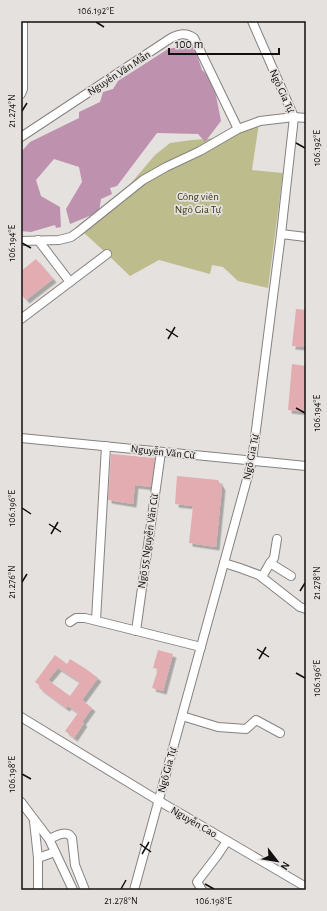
<svg xmlns="http://www.w3.org/2000/svg" width="327" height="911" font-family="'Alegreya Sans',sans-serif">
  <style>
    .green { fill: #bdbc8d }
    .water { fill: #be92ae }
    .building { fill: #e3acb1; fill-rule: evenodd; filter: url(#shadow) }
    .lines { fill: none; stroke-linecap: round; stroke-linejoin: round }
    .minor-casing { stroke: #858280; stroke-width: 10 }
    .minor { stroke: #fff; stroke-width: 8 }
    .ticks { fill: none; stroke: #110f0f; stroke-width: 1.5 }
    .labels { text-anchor: middle; dominant-baseline: central; stroke-width: 3.5; stroke-linejoin: round; paint-order: stroke }
    .street-label { font-size: 11px; fill: #110f0f; stroke: #e5e1df }
    .park-label { font-size: 11px; fill: #3a3811; stroke: #e5e1df }
    .neatline { fill: none; stroke: #110f0f; stroke-width: 1.5 }
    .ticks-label { font-size: 10px; text-anchor: middle; fill: #110f0f }
  </style>
  <defs>
    <filter id="shadow"><feDropShadow dx="3.5" dy="3.5" stdDeviation="0" flood-color="#0004"/></filter>
  </defs>
  <rect width="100%" height="100%" fill="#e5e1df"/>
  <path class="green" d="M 259,123 L 252,170 L 283,173 L 268,288 L 238,281 L 223,267 L 212,265 L 210,274 L 159,260 L 130,276 L 107,254 L 81,230 L 121,195 L 155,155 L 170,143 L 192,140 L 219,138 L 236,124 Z"/>
  <path class="water" d="M 189,45 L 195,49 L 202,70 L 213,80 L 221,121 L 205,142 L 198,134 L 157,133 L 117,186 L 110,188 L 112,194 L 101,199 L 99,212 L 70,224 L 66,209 L 82,182 L 79,167 L 54,159 L 36,180 L 41,196 L 60,207 L 61,227 L 56,228 L 55,225 L 31,232 L 21,231 L 21,152 L 30,142 L 79,118 L 79,112 L 100,102 L 103,92 L 113,89 L 118,81 L 168,49 Z"/>
  <g class="building">
    <path d="M 36,259 L 53,279 L 26,300 L 21,294 L 21,271 Z"/>
    <path d="M 296,309 L 306,310 L 305,333 L 306,333 L 306,342 L 305,342 L 304,347 L 292,346 Z"/>
    <path d="M 292,364 L 306,366 L 306,412 L 288,410 Z"/>
    <path d="M 111,454 L 155,458 L 151,487 L 135,485 L 133,504 L 108,500 Z"/>
    <path d="M 177,476 L 218,480 L 222,487 L 216,547 L 189,543 L 193,506 L 175,504 Z"/>
    <path d="M 158,650 L 173,654 L 163,691 L 152,688 L 158,669 L 153,668 Z"/>
    <path d="M 55,655 L 67,664 L 70,659 L 86,669 L 98,678 L 82,700 L 92,708 L 82,722 L 84,723 L 74,738 L 65,731 L 78,713 L 68,706 L 66,708 L 39,688 L 40,686 L 35,682 ZM 58,668 L 80,682 L 70,696 L 48,680 Z"/>
  </g>
  <g class="lines">
    <defs>
      <g id="minor">
        <path d="M 21,94 L 23,89 L 23,21"/>
        <path d="M 21,137 L 171,38 C 179,34 186,32 194,38 L 238,129"/>
        <path d="M 281,234 L 306,237"/>
        <path d="M 38,240 L 70,282"/>
        <path d="M 21,241 L 59,240 L 71,237 L 78,232 L 143,180 L 166,167 L 200,151 L 238,129 L 260,121 L 294,117 L 306,118"/>
        <path d="M 21,319 L 107,254"/>
        <path d="M 21,438 L 306,466"/>
        <path d="M 224,563 L 240,568 L 259,575 L 300,607 L 306,609"/>
        <path d="M 270,563 L 274,558 L 277,539"/>
        <path d="M 262,577 L 270,563 L 291,576"/>
        <path d="M 96,620 L 106,446"/>
        <path d="M 70,622 L 76,618 L 85,618 L 201,647"/>
        <path d="M 136,631 L 161,452"/>
        <path d="M 182,716 L 218,727 L 246,729 L 256,720 L 280,733"/>
        <path d="M 21,717 L 159,801 L 306,887"/>
        <path d="M 21,802 L 49,839 L 73,890"/>
        <path d="M 34,821 L 38,858 L 38,890"/>
        <path d="M 49,839 C 56,836 67,829 72,838 L 75,865 L 85,890"/>
        <path d="M 38,858 L 55,852"/>
        <path d="M 134,890 L 252,461 L 281,234 L 294,117 L 252,21"/>
        <path d="M 202,890 L 197,882 L 217,856 L 227,841"/>
      </g>
    </defs>
    <use href="#minor" class="minor-casing"/>
    <use href="#minor" class="minor"/>
  </g>
  <path class="ticks" d="M 96,22 L 104,27M 22,111 L 27,103M 296,143 L 305,148M 22,243 L 31,248M 166,329 L 178,337M 168,339 L 175,327M 296,408 L 305,413M 22,508 L 31,514M 49,524 L 61,532M 51,534 L 58,522M 22,582 L 27,574M 300,591 L 305,583M 257,649 L 269,657M 259,659 L 266,647M 296,673 L 305,678M 22,774 L 31,779M 140,844 L 151,852M 142,854 L 149,842M 205,884 L 214,889M 121,889 L 126,880"/>
  <g class="labels">
    <g class="street-label">
      <text transform="translate(119 73) rotate(-33)">Nguyễn Văn Mẫn</text>
      <text transform="translate(282 91) rotate(66)">Ngô Gia Tự</text>
      <text transform="translate(163 452) rotate(6)">Nguyễn Văn Cừ</text>
      <text transform="translate(251 457) rotate(-79)">Ngô Gia Tự</text>
      <text transform="translate(148 541) rotate(-82)">Ngõ 55 Nguyễn Văn Cừ</text>
      <text transform="translate(167 770) rotate(-75)">Ngô Gia Tự</text>
      <text transform="translate(194 822) rotate(30)">Nguyễn Cao</text>
    </g>
    <g class="park-label">
      <text x="198" y="196">Công viên<tspan x="198" dy="13">Ngô Gia Tự</tspan></text>
    </g>
  </g>
  <rect width="327" height="911" fill="none" stroke="#e5e1df" stroke-width="44"/>
  <g transform="translate(277 861) rotate(121)" stroke="#e5e1df" stroke-width="3" paint-order="stroke">
  <path d="M0-3L7 15L0 10L-7 15Z" fill="#110f0f"/>
  <text y="-6" font-size="11" font-weight="bold" text-anchor="middle" fill="#110f0f">N</text>
  </g>
  <path d="M169 48v6h110v-6" fill="none" stroke="#110f0f" stroke-width="2"/>
  <text x="175" y="48" font-size="12" fill="#110f0f" stroke="#e5e1df" stroke-width="3" paint-order="stroke">100 m</text>
  <rect x="22" y="22" width="283" height="867" class="neatline"/>
  <g class="ticks-label">
    <text x="96" y="14">106.192°E</text>
    <text transform="translate(11 111) rotate(-90)" y="4">21.274°N</text>
    <text transform="translate(316 148) rotate(-90)" y="4">106.192°E</text>
    <text transform="translate(11 243) rotate(-90)" y="4">106.194°E</text>
    <text transform="translate(316 413) rotate(-90)" y="4">106.194°E</text>
    <text transform="translate(11 508) rotate(-90)" y="4">106.196°E</text>
    <text transform="translate(11 582) rotate(-90)" y="4">21.276°N</text>
    <text transform="translate(316 583) rotate(-90)" y="4">21.278°N</text>
    <text transform="translate(316 678) rotate(-90)" y="4">106.196°E</text>
    <text transform="translate(11 774) rotate(-90)" y="4">106.198°E</text>
    <text x="121" y="904">21.278°N</text>
    <text x="214" y="904">106.198°E</text>
  </g>
</svg>
